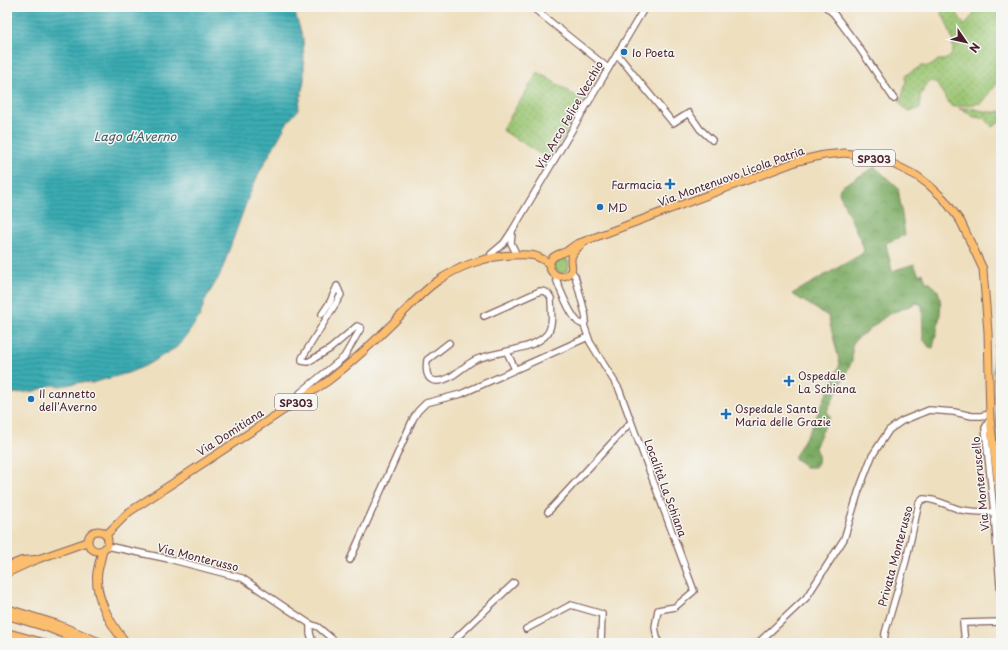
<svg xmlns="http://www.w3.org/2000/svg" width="1008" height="650" font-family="'Playpen Sans',sans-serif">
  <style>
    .grass { fill: url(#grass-dots); stroke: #72724e }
    .forest { fill: url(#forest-crowns); stroke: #626446 }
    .water { fill: url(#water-rules); stroke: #42666f }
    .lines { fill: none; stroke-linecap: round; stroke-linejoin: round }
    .minor-casing { stroke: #83625f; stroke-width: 8 }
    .major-casing { stroke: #83625f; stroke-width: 9 }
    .highway-casing { stroke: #83625f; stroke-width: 10 }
    .minor { stroke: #fff; stroke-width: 5.5 }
    .major { stroke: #fbbd6e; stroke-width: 7 }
    .highway { stroke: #fbbd6e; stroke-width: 8 }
    .poi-dot { fill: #1f6fb2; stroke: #f6f6f2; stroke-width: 1.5 }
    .labels { text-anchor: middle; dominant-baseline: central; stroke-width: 3; stroke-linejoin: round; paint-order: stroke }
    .shield { fill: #f6f6f2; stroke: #7e6067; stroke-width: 1 }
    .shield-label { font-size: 10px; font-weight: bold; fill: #4a1f2b }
    .poi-label { font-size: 11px; fill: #4a1f2b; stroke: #f6f6f2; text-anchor: start }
    .street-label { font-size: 11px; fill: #4a1f2b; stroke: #f6f6f2 }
    .water-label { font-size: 12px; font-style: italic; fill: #445761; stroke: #f6f6f2 }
  </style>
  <defs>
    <pattern id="grass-dots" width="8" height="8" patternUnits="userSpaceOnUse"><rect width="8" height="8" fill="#99c470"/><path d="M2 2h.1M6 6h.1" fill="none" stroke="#7f9f5c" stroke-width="1.8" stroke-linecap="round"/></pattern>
    <pattern id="forest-crowns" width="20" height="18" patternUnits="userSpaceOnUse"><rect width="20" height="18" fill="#7aaa62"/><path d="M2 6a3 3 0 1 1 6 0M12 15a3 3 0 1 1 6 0" fill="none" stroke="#668a51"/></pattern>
    <pattern id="water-rules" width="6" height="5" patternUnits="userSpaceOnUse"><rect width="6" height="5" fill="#3aacb3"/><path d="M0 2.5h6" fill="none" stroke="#338b92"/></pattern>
  </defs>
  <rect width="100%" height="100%" fill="#f6f6f2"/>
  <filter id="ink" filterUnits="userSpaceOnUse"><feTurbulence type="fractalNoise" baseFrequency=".025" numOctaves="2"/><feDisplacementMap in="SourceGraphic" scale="8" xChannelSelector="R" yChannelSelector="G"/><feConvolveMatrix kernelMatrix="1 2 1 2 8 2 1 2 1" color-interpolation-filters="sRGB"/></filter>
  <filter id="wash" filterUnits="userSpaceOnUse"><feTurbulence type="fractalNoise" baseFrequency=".012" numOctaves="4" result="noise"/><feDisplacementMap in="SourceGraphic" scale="16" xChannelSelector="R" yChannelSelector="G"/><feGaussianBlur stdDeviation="0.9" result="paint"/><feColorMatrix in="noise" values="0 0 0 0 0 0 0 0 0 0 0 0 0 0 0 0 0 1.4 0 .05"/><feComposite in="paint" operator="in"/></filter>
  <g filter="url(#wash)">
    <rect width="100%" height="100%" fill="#eedfbf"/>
    <g class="grass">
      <path d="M 938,7 L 953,7 L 965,26 L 978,7 L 1001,7 L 1001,79 L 981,103 L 955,107 L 951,106 L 936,83 L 932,81 L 928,82 L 920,96 L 920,109 L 908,111 L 903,107 L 900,103 L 906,82 L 905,76 L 921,66 C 929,67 932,66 938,60 C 968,62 945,18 938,7 Z"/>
      <path d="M 538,72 L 584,101 L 550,160 L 502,130 Z"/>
      <path d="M 966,108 C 979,108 988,115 1001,111 L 1001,123 L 1000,122 L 992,127 L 986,119 L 974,117 L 964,110 L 959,109 Z"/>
      <circle cx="561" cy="265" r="8"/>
      <path d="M 1001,328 L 1001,419 L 996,418 L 993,354 L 995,353 L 994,345 L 998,345 Z"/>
    </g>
    <g class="forest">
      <path d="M 875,167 L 898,188 L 905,235 L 886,243 L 892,271 L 914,264 L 919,275 L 923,273 L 926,282 L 929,282 C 932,285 936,288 938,291 C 945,306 936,333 933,348 L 929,347 L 923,339 L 922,305 L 917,303 L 889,314 L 854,341 L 852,346 L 852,361 L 827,411 L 830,416 L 829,421 L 823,429 L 815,448 C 818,455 821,460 815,467 L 805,467 L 802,463 L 794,458 L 813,424 L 840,364 L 828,316 L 792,294 L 860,255 L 864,251 L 863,246 L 839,193 L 840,188 L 844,185 Z"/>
      <path d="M 996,418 L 1001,419 L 1001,492 L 996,419 Z"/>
    </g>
    <path class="water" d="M 7,7 L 293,7 L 303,38 L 304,60 L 304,80 L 298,110 L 287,123 L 259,173 L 249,195 L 220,275 L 205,300 L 200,316 L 187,335 L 177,347 L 145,366 L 128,373 L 92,383 L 82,382 L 61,386 L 52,385 L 35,391 L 7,394 Z"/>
  </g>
  <g filter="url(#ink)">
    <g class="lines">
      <defs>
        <g id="minor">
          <path d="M 532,7 L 608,68"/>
          <path d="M 826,7 L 834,14 L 858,46 L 894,99"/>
          <path d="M 617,54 L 673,123 L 689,113 L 700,129 L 712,140"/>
          <path d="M 512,233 L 511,243 L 515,251"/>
          <path d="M 491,254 L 504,243 L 512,231 L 645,7"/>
          <path d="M 571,271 L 575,276 L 585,313 L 586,319 L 584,325 L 590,342 L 619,389 L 694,591 L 675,607 L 658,610 L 655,627 L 658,643"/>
          <path d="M 555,275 C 558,286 570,314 578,322 C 579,323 582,324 584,325"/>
          <path d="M 449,343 L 427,360 C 426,368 425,381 437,381 C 451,381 463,366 475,360 C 494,351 533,351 547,334 C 554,325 551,309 551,298 C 548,292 545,291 540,291 L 484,316"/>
          <path d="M 507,352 L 515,369"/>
          <path d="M 296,402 L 300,393 L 344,357 L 361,328 L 357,326 L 330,349 L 308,362 L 302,361 L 302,358 L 341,295 L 337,286 L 330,302 L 322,314"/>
          <path d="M 990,419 L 985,428 L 994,512 L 1001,597"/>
          <path d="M 548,512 L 631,422"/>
          <path d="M 107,546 L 169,559 L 242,578 L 289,610 L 310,624 L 318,627 L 337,643"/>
          <path d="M 350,560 L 413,419 L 418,411 L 426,403 L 461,394 L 588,337"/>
          <path d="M 310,624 L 310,633 L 313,643"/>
          <path d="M 526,629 L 571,605 L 602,614 L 601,643"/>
          <path d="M 451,643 L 514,583"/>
          <path d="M 758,643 L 806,598 L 844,539 L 859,490 L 872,456 L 889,430 L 902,421 L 929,410 L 954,412 L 972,416 L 981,416 L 990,414"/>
          <path d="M 884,643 L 885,633 L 906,561 L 919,503 L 923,499 C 936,498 949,507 962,510 C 972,512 983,512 994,512"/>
          <path d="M 965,643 L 963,623 L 1001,622"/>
        </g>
        <g id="major">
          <path d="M 583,243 C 578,247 571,253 571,260 C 571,266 574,270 568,274 C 559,281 545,271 551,260 C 554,254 562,254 567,251 C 570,249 573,246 577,244 L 798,161 L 824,155 L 845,153 L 872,157 L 893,164 L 917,176 L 929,185 L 944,199 L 961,222 L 983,269 L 988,332 L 990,419 L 1001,507"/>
          <circle cx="98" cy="541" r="10"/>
          <path d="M 106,535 L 129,512 L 328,381 C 354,361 376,340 399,317 C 411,305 422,292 436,282 C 458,266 487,256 513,255 C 528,254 539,254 550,265"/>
          <path d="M 7,573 L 35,560 L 87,542"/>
        </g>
        <g id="highway">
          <path d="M 102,551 C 101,560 97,569 97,578 C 96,600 113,628 126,643"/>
          <path d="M 7,567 L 22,561 L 35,560"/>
          <path d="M 7,609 L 58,625 L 101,643"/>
          <path d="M 7,615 L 47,627 L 87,643"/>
          <path d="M 7,633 L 43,643"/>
        </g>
      </defs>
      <use href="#minor" class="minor-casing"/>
      <use href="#major" class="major-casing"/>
      <use href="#highway" class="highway-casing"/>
      <use href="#minor" class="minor"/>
      <use href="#major" class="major"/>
      <use href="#highway" class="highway"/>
    </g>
  </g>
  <g class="poi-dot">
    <circle cx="624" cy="52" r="4"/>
    <path d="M668 178h4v4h4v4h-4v4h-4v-4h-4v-4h4z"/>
    <circle cx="600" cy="207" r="4"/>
    <path d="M787 375h4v4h4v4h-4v4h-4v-4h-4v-4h4z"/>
    <circle cx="31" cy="399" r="4"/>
    <path d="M724 408h4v4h4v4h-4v4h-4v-4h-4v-4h4z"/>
  </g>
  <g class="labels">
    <g class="shield">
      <rect x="853" y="150" width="42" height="16" rx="3"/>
      <rect x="275" y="394" width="42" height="16" rx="3"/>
    </g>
    <g class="shield-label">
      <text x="874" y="158">SP303</text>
      <text x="296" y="402">SP303</text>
    </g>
    <g class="poi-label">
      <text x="632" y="52">Io Poeta</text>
      <text x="662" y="184" text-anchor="end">Farmacia</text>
      <text x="608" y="207">MD</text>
      <text x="798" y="375">Ospedale<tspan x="798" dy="13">La Schiana</tspan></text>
      <text x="39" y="393">Il cannetto<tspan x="39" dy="13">dell'Averno</tspan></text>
      <text x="735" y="408">Ospedale Santa<tspan x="735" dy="13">Maria delle Grazie</tspan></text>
    </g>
    <g class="street-label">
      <text transform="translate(569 115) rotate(-60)">Via Arco Felice Vecchio</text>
      <text transform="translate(731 176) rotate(-20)">Via Montenuovo Licola Patria</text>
      <text transform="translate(230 432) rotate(-33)">Via Domitiana</text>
      <text transform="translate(980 484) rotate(-96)">Via Monteruscello</text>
      <text transform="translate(666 488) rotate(70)">Località La Schiana</text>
      <text transform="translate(895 556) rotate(-75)">Privata Monterusso</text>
      <text transform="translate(198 557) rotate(14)">Via Monterusso</text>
    </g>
    <g class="water-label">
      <text x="135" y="136">Lago d'Averno</text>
    </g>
  </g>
  <rect width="1008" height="650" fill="none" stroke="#f6f6f2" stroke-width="24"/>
  <g transform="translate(966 42) rotate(124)" stroke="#f6f6f2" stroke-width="3" paint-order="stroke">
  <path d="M0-3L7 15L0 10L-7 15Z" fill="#4a1f2b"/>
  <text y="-6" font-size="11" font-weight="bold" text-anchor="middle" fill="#4a1f2b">N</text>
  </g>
</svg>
